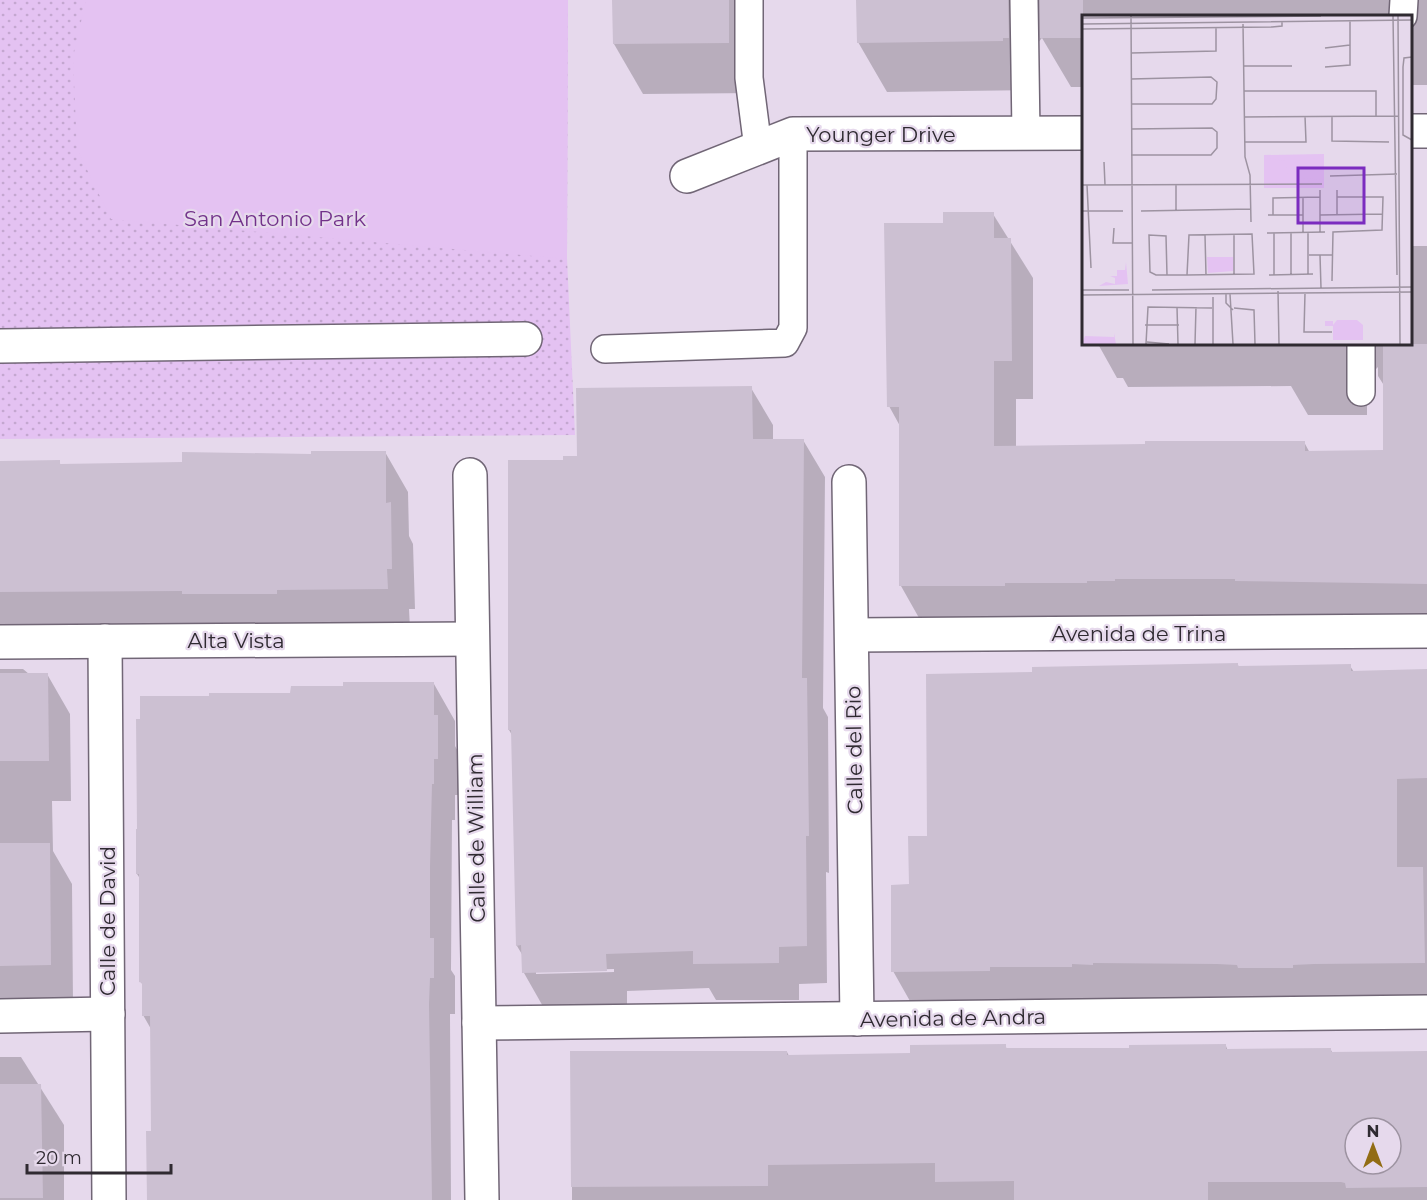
<svg xmlns="http://www.w3.org/2000/svg" width="1427" height="1200" font-family="Montserrat,sans-serif">
  <style>
    .green { fill: url(#green-dots) }
    .pitch { fill: #e4c2f2 }
    .shadow { fill: #0003; fill-rule: evenodd }
    .building { fill: #ccc0d2; fill-rule: evenodd }
    .lines { fill: none; stroke-linecap: round; stroke-linejoin: round }
    .lane-casing { stroke: #716676; stroke-width: 30 }
    .street-casing { stroke: #716676; stroke-width: 36 }
    .lane { stroke: #fff; stroke-width: 27 }
    .street { stroke: #fff; stroke-width: 33 }
    .labels { text-anchor: middle; dominant-baseline: central; stroke-width: 4.5; stroke-linejoin: round; paint-order: stroke }
    .street-label { font-size: 21px; fill: #2f2a31; stroke: #e6d9ec }
    .park-label { font-size: 21px; fill: #72328a; stroke: #e6d9ec }
    .inset-road { fill: none; stroke: #9d93a1; stroke-width: 1.5 }
    .view { fill: #7b2cbf; fill-opacity: 0.15; stroke: #7b2cbf; stroke-width: 3 }
    .inset-edge { fill: none; stroke: #2f2a31; stroke-width: 3 }
  </style>
  <defs>
    <pattern id="green-dots" width="8" height="8" patternUnits="userSpaceOnUse" patternTransform="scale(1.5)"><rect width="8" height="8" fill="#e4c2f2"/><path d="M2 2h.1M6 6h.1" fill="none" stroke="#c4a7d0" stroke-width="1.8" stroke-linecap="round"/></pattern>
  </defs>
  <rect width="100%" height="100%" fill="#e6d9ec"/>
  <path class="green" d="M 0,0 L 568,0 L 567,258 L 575,435 L 0,439 Z"/>
  <path class="pitch" d="M 86,0 L 568,0 L 567,259 L 111,219 L 77,149 L 73,57 Z"/>
  <g class="shadow">
    <path d="M 614,0 L 756,0 L 757,93 L 643,94 L 614,44 Z"/>
    <path d="M 858,0 L 1427,0 L 1427,85 L 1410,85 L 1410,16 L 1084,16 L 1084,87 L 1071,87 L 1042,38 L 1038,43 L 1031,90 L 887,92 L 858,42 Z"/>
    <path d="M 993,214 L 1033,278 L 1033,399 L 1016,399 L 1016,448 L 1304,442 L 1310,453 L 1385,452 L 1385,387 L 1378,376 L 1378,367 L 1369,376 L 1367,384 L 1367,415 L 1308,415 L 1291,386 L 1128,387 L 1123,378 L 1117,378 L 1098,344 L 1410,344 L 1410,246 L 1427,246 L 1427,622 L 923,625 L 901,586 L 900,426 L 889,406 L 945,225 Z"/>
    <path d="M 751,388 L 773,425 L 773,440 L 803,440 L 825,477 L 823,708 L 828,717 L 829,873 L 826,872 L 827,983 L 799,984 L 799,1000 L 716,1000 L 709,988 L 627,991 L 627,1008 L 545,1010 L 524,973 L 523,956 L 517,946 L 512,735 L 509,730 L 564,462 L 579,458 ZM 614,969 L 614,972 L 536,974 L 536,971 Z"/>
    <path d="M 385,452 L 408,492 L 409,536 L 413,544 L 415,609 L 409,609 L 410,629 L 0,633 L 0,462 L 59,462 L 61,465 L 183,464 Z"/>
    <path d="M 1238,665 L 1239,667 L 1350,666 L 1354,672 L 1427,671 L 1427,1001 L 915,1010 L 893,971 L 910,885 L 929,838 L 1034,673 Z"/>
    <path d="M 0,669 L 23,669 L 29,674 L 47,674 L 70,714 L 71,801 L 52,801 L 53,851 L 72,884 L 73,1004 L 0,1010 Z"/>
    <path d="M 434,684 L 455,721 L 455,746 L 459,753 L 459,795 L 455,795 L 455,820 L 452,820 L 451,970 L 455,976 L 455,1014 L 450,1014 L 451,1200 L 148,1200 L 153,1133 L 151,1029 L 143,1015 L 143,986 L 141,982 L 141,880 L 137,874 L 137,831 L 291,694 L 345,687 Z"/>
    <path d="M 1005,1046 L 1008,1050 L 1131,1050 L 1226,1046 L 1228,1051 L 1331,1050 L 1333,1054 L 1427,1053 L 1427,1200 L 572,1200 L 572,1053 L 787,1052 L 789,1056 L 911,1054 ZM 1355,1128 L 1391,1128 L 1391,1164 L 1355,1164 Z"/>
    <path d="M 0,1057 L 21,1057 L 64,1125 L 64,1200 L 0,1200 Z"/>
  </g>
  <g class="building">
    <path d="M 612,0 L 729,0 L 729,43 L 613,44 Z"/>
    <path d="M 856,0 L 1008,0 L 1009,38 L 1003,38 L 1003,41 L 857,43 Z"/>
    <rect x="1040" y="0" width="43" height="38"/>
    <path d="M 943,212 L 994,212 L 994,238 L 1011,238 L 1012,361 L 994,361 L 994,446 L 1145,444 L 1145,441 L 1305,441 L 1305,451 L 1383,450 L 1383,344 L 1427,344 L 1427,584 L 1235,581 L 1235,579 L 1115,579 L 1115,581 L 1087,581 L 1087,583 L 1005,583 L 1005,586 L 899,586 L 899,407 L 887,407 L 884,223 L 943,223 Z"/>
    <path d="M 752,386 L 753,439 L 804,439 L 802,678 L 807,678 L 809,836 L 806,836 L 807,946 L 779,947 L 779,963 L 693,964 L 693,951 L 606,954 L 607,971 L 522,973 L 521,945 L 516,946 L 511,730 L 508,730 L 508,460 L 563,460 L 563,456 L 577,456 L 576,388 Z"/>
    <path d="M 311,451 L 386,451 L 386,503 L 391,502 L 392,569 L 387,569 L 388,589 L 277,590 L 277,594 L 182,594 L 182,591 L 0,592 L 0,461 L 60,460 L 60,464 L 182,462 L 182,452 L 311,454 Z"/>
    <path d="M 1238,663 L 1238,666 L 1351,664 L 1351,671 L 1427,669 L 1427,778 L 1397,779 L 1397,867 L 1423,867 L 1425,963 L 1314,964 L 1293,965 L 1293,968 L 1238,968 L 1237,965 L 1217,964 L 1093,963 L 1093,965 L 1072,964 L 1072,967 L 990,967 L 990,971 L 891,972 L 891,885 L 909,884 L 908,836 L 927,836 L 926,674 L 1032,672 L 1032,667 Z"/>
    <path d="M 0,673 L 48,673 L 49,761 L 0,761 Z"/>
    <path d="M 343,682 L 434,682 L 434,715 L 438,715 L 438,759 L 434,759 L 434,784 L 432,784 L 430,867 L 430,938 L 434,938 L 434,978 L 430,978 L 429,1004 L 432,1200 L 147,1200 L 146,1131 L 151,1131 L 150,1016 L 142,1016 L 142,983 L 139,982 L 139,874 L 136,874 L 136,829 L 137,829 L 136,719 L 140,719 L 140,696 L 209,696 L 209,693 L 290,693 L 291,686 L 343,686 Z"/>
    <path d="M 0,843 L 50,843 L 51,965 L 0,966 Z"/>
    <path d="M 1006,1044 L 1006,1048 L 1129,1048 L 1129,1045 L 1226,1044 L 1226,1049 L 1331,1048 L 1331,1052 L 1427,1051 L 1427,1187 L 1346,1188 L 1345,1183 L 1341,1182 L 1208,1182 L 1208,1200 L 1014,1200 L 1014,1181 L 935,1182 L 935,1163 L 768,1165 L 768,1186 L 571,1187 L 570,1051 L 787,1051 L 787,1055 L 910,1053 L 910,1045 ZM 1355,1128 L 1391,1128 L 1391,1164 L 1355,1164 Z"/>
    <path d="M 0,1084 L 41,1084 L 43,1198 L 0,1198 Z"/>
  </g>
  <g class="lines">
    <defs>
      <g id="lane">
        <path d="M 749,0 L 749,78 L 758,148"/>
        <path d="M 1024,0 L 1026,133"/>
        <path d="M 1403,16 L 1404,0"/>
        <path d="M 605,349 L 785,343 L 793,328 L 793,134"/>
        <path d="M 1361,392 L 1361,344"/>
      </g>
      <g id="street">
        <path d="M 1410,131 L 1427,131"/>
        <path d="M 687,176 L 793,134 L 1084,133"/>
        <path d="M 0,346 L 525,339"/>
        <path d="M 470,475 L 482,1200"/>
        <path d="M 849,482 L 857,1019"/>
        <path d="M 852,635 L 1427,631"/>
        <path d="M 105,641 L 109,1200"/>
        <path d="M 0,642 L 472,639"/>
        <path d="M 0,1016 L 108,1014"/>
        <path d="M 479,1023 L 1427,1012"/>
      </g>
    </defs>
    <use href="#lane" class="lane-casing"/>
    <use href="#street" class="street-casing"/>
    <use href="#lane" class="lane"/>
    <use href="#street" class="street"/>
  </g>
  <g class="labels">
    <g class="street-label">
      <text x="881" y="134">Younger Drive</text>
      <text x="1139" y="633">Avenida de Trina</text>
      <text x="236" y="640">Alta Vista</text>
      <text transform="translate(854 750) rotate(-91)">Calle del Rio</text>
      <text transform="translate(476 838) rotate(-91)">Calle de William</text>
      <text transform="translate(107 921) rotate(-90)">Calle de David</text>
      <text transform="translate(953 1018) rotate(-1)">Avenida de Andra</text>
    </g>
    <g class="park-label">
      <text x="275" y="218">San Antonio Park</text>
    </g>
  </g>
  <g transform="translate(1082 15)">
    <rect width="330" height="330" fill="#e6d9ec"/>
    <path d="M 242,139 L 242,173 L 182,173 L 182,140 ZM 125,242 L 151,242 L 151,256 L 126,258 ZM 44,247 L 46,269 L 17,271 L 24,267 L 33,269 L 33,263 L 28,261 L 35,261 L 35,255 L 43,255 ZM 255,305 L 275,305 L 281,310 L 281,325 L 251,325 L 251,311 L 243,311 L 243,306 L 251,306 L 251,310 ZM 32,318 L 34,329 L 0,329 L 3,321 L 32,322 Z" fill="#e4c2f2"/>
    <path d="M 234,142 L 242,144 L 242,165 L 221,163 L 221,150 ZM 186,143 L 203,146 L 206,164 L 186,164 Z" fill="#e4c2f2"/>
    <path class="inset-road" d="M 49,1 L 51,329M 311,1 L 315,260M 316,1 L 318,329M 0,3 L 239,1M 0,9 L 330,5M 161,9 L 163,142 L 168,160 L 169,207M 0,14 L 190,12 L 200,11 L 200,6M 243,33 L 268,30M 49,38 L 134,36 L 134,12M 330,42 L 322,43 L 321,52 L 321,120 L 330,125M 161,51 L 210,51M 243,52 L 268,50 L 268,5M 49,64 L 129,62 L 135,67 L 134,84 L 130,89 L 50,89M 162,76 L 294,76 L 294,101M 250,101 L 250,126 L 307,127M 162,102 L 316,101M 49,114 L 130,113 L 135,117 L 135,133 L 129,140 L 49,140M 163,127 L 224,127 L 223,101M 22,147 L 23,170M 248,161 L 315,159M 94,169 L 94,195M 0,170 L 240,169M 5,170 L 9,253M 238,175 L 238,217M 255,175 L 255,200M 221,182 L 221,218M 0,196 L 41,196M 59,196 L 169,194M 186,200 L 221,200M 191,200 L 191,183 L 238,182M 238,200 L 301,199M 32,213 L 31,228 L 50,228M 185,218 L 243,217M 192,218 L 192,260M 209,218 L 209,260M 226,218 L 226,259M 152,219 L 152,260M 170,219 L 172,259 L 105,260 L 107,220 ZM 123,220 L 124,260M 227,240 L 250,240M 238,240 L 239,273M 85,260 L 84,221 L 67,220 L 68,257 L 74,260 L 105,260M 187,260 L 231,259M 250,266 L 251,217 L 300,215 L 301,182 L 255,182M 0,275 L 47,275M 70,275 L 330,272M 196,276 L 197,329M 223,278 L 222,317 L 250,317M 144,279 L 144,288 L 151,295M 148,279 L 151,329M 0,280 L 330,277M 131,282 L 131,329M 95,292 L 96,329M 152,293 L 172,295 L 173,329M 63,310 L 97,310M 65,327 L 87,329M 64,329 L 66,292 L 130,293M 113,329 L 114,292"/>
    <path class="view" d="M 216,153 L 282,153 L 282,208 L 216,208 Z"/>
    <rect width="330" height="330" class="inset-edge"/>
  </g>
  <g transform="translate(1373 1146)"><circle r="28" fill="#e6d9ec" stroke="#9d93a1" stroke-width="1.5"/>
  <path d="M0-4.5L10 22L0 15L-10 22Z" fill="#926c14"/>
  <text y="-9" font-size="16" font-weight="bold" text-anchor="middle" fill="#2f2a31">N</text>
  </g>
  <path d="M27 1164v9h144v-9" fill="none" stroke="#2f2a31" stroke-width="3"/>
  <text x="36" y="1164" font-size="18" fill="#2f2a31" stroke="#e6d9ec" stroke-width="4.5" paint-order="stroke">20 m</text>
</svg>
